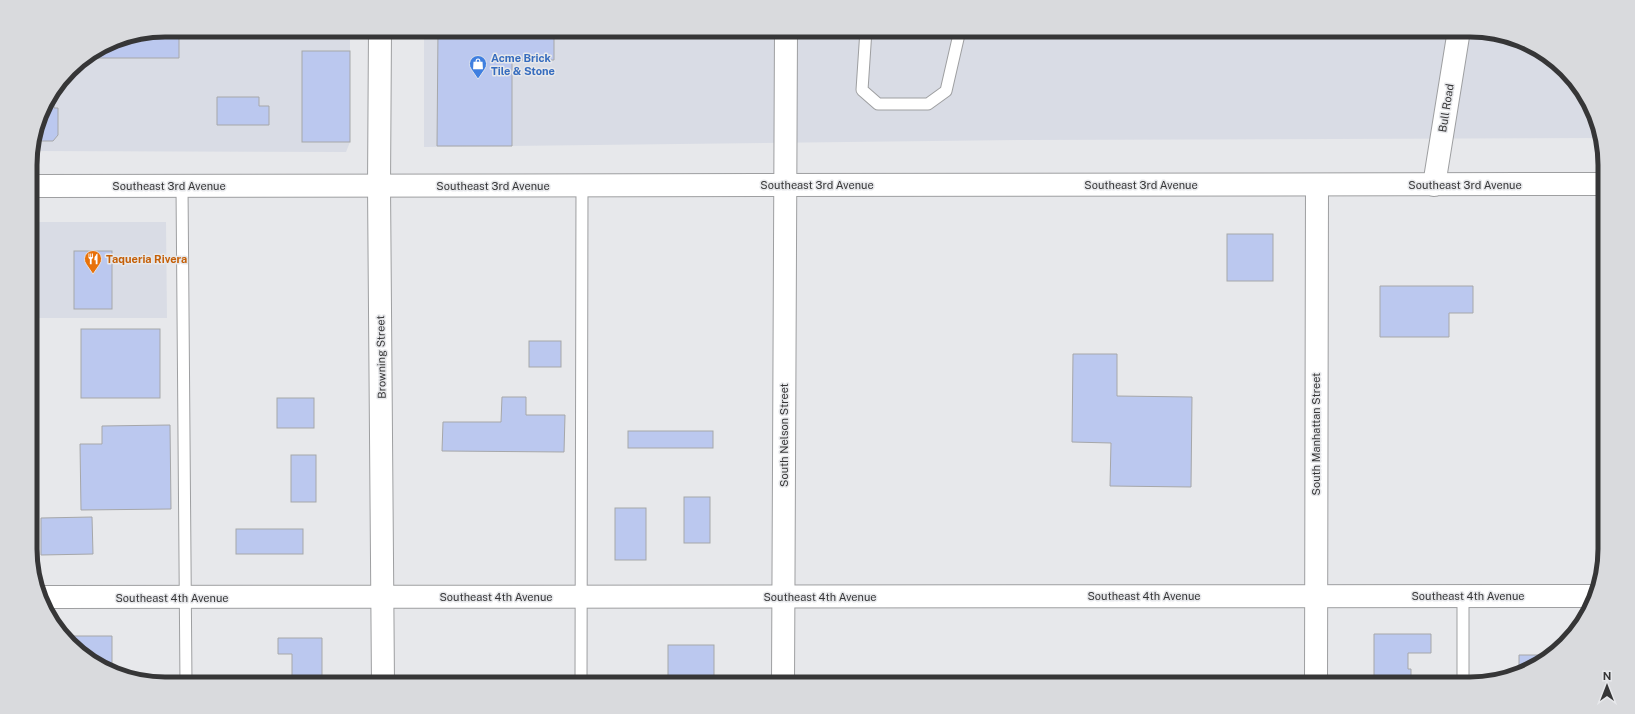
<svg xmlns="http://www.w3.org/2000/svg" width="1635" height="714" font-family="'Public Sans',sans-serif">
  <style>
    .built { fill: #d9dce5 }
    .building { fill: #bbc8ef; stroke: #a6a7a9 }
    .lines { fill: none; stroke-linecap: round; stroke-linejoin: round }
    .service-casing { stroke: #9e9fa1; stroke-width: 13 }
    .minor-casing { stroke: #9e9fa1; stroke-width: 24 }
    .tertiary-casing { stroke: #9e9fa1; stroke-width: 24 }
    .secondary-casing { stroke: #9e9fa1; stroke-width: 24 }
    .service { stroke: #fff; stroke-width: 11 }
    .minor { stroke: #fff; stroke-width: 22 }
    .tertiary { stroke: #fff; stroke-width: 22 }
    .secondary { stroke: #fff; stroke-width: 22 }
    .labels { text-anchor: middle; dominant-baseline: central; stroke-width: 3; stroke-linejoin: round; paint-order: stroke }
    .shop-label { font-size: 11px; font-weight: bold; fill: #366cbe; stroke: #e7e8eb; text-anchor: start }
    .street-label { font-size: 11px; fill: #363637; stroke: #e7e8eb }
    .food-label { font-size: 11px; font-weight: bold; fill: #c56008; stroke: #e7e8eb; text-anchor: start }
    .rim { fill: none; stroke: #363637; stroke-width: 5 }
  </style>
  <rect width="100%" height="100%" fill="#e7e8eb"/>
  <g class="built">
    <path d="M 165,30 L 350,30 L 350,142 L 346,152 L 32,151 L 44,105 L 76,64 L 114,40 Z"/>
    <path d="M 424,30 L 1470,30 L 1521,40 L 1577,83 L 1600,138 L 1020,140 L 424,147 Z"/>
    <path d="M 30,222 L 166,222 L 167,318 L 31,318 Z"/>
  </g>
  <g class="building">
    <path d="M 165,30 L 179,30 L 179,58 L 84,58 L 114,40 Z"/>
    <path d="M 438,30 L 554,30 L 554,60 L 512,60 L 512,146 L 437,146 Z"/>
    <rect x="302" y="51" width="48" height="91"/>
    <path d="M 54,92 L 54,108 L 58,108 L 58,135 L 53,141 L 34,141 L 44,105 Z"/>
    <path d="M 217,97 L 259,97 L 259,106 L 269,106 L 269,125 L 217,125 Z"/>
    <rect x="1227" y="234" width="46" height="47"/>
    <rect x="74" y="251" width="38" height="58"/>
    <path d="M 1380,286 L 1473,286 L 1473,313 L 1449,313 L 1449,337 L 1380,337 Z"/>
    <rect x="81" y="329" width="79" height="69"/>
    <rect x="529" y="341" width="32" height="26"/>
    <path d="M 1073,354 L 1117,354 L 1117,396 L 1192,397 L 1191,487 L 1110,486 L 1111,443 L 1072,442 Z"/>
    <path d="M 502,397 L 526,397 L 526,415 L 565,415 L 564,452 L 442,451 L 443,422 L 501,422 Z"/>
    <rect x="277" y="398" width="37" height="30"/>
    <path d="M 170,425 L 171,509 L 81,510 L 80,444 L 102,444 L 102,426 Z"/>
    <rect x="628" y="431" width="85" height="17"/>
    <rect x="291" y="455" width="25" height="47"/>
    <rect x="684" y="497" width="26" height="46"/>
    <rect x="615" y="508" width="31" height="52"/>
    <path d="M 92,517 L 93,554 L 41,555 L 41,518 Z"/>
    <rect x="236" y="529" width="67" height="25"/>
    <path d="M 1374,634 L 1431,634 L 1431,653 L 1408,653 L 1408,669 L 1411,669 L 1411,684 L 1374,684 Z"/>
    <path d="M 64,636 L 112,636 L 112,664 L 101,664 Z"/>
    <path d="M 278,638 L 322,638 L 322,683 L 292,683 L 292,654 L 278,654 Z"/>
    <rect x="668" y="645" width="46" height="31"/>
    <path d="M 1519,655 L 1548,655 L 1548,658 L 1545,661 L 1519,670 Z"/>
  </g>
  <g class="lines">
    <defs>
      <g id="service">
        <path d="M 866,30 L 862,90 L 878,104 L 928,104 L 946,91 L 960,30"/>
        <path d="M 182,186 L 186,684"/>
        <path d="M 1463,596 L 1463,684"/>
        <path d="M 581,684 L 582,185"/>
      </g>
      <g id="minor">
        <path d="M 380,30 L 379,186 L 383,684"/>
        <path d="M 1434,185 L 1459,30"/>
        <path d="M 44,597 L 1596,596"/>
        <path d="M 783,684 L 786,30"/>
      </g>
      <path id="tertiary" d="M 1316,684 L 1317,185"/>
      <path id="secondary" d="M 30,186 L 1604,184"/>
    </defs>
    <use href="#service" class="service-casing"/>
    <use href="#minor" class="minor-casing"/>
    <use href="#tertiary" class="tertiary-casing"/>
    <use href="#secondary" class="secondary-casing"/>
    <use href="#service" class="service"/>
    <use href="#minor" class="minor"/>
    <use href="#tertiary" class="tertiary"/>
    <use href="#secondary" class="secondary"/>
  </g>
  <defs>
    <symbol id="shop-pin" viewBox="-11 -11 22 30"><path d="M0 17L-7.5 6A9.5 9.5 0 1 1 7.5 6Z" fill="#3f7fe0" stroke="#e7e8eb"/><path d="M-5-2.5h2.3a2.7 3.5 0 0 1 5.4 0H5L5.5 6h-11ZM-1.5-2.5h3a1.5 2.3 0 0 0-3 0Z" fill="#fff"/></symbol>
    <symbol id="restaurant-pin" viewBox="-11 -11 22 30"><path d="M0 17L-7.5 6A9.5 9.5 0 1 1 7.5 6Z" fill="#e8710a" stroke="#e7e8eb"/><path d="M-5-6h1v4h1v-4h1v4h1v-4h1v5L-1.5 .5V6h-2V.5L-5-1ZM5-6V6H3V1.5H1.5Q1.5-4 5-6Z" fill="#fff"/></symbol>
  </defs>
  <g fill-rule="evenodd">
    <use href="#shop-pin" x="468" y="54" width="20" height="27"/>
    <use href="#restaurant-pin" x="83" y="249" width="20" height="27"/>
  </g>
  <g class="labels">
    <g class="shop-label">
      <text x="491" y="58">Acme Brick<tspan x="491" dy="13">Tile &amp; Stone</tspan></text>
    </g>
    <g class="street-label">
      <text transform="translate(1446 108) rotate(-81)">Bull Road</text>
      <text x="817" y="185">Southeast 3rd Avenue</text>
      <text x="1141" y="185">Southeast 3rd Avenue</text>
      <text x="1465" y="185">Southeast 3rd Avenue</text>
      <text x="169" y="186">Southeast 3rd Avenue</text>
      <text x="493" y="186">Southeast 3rd Avenue</text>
      <text transform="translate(381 357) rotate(-91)">Browning Street</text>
      <text transform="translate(1316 434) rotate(-90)">South Manhattan Street</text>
      <text transform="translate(784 435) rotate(-90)">South Nelson Street</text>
      <text x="1144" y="596">Southeast 4th Avenue</text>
      <text x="1468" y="596">Southeast 4th Avenue</text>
      <text x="496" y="597">Southeast 4th Avenue</text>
      <text x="820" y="597">Southeast 4th Avenue</text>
      <text x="172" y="598">Southeast 4th Avenue</text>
    </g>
    <g class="food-label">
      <text x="106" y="259">Taqueria Rivera</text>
    </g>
  </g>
  <path d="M0 0H1635V714H0ZM165 37H1470A128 128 0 0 1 1598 165V549A128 128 0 0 1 1470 677H165A128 128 0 0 1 37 549V165A128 128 0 0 1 165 37Z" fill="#d9dadd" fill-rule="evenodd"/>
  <path class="rim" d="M165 37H1470A128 128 0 0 1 1598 165V549A128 128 0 0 1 1470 677H165A128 128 0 0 1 37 549V165A128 128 0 0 1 165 37Z"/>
  <g transform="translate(1607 686)" stroke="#e7e8eb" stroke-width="3" paint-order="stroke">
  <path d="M0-3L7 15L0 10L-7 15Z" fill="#363637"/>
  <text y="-6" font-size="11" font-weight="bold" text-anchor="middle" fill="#363637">N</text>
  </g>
</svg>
